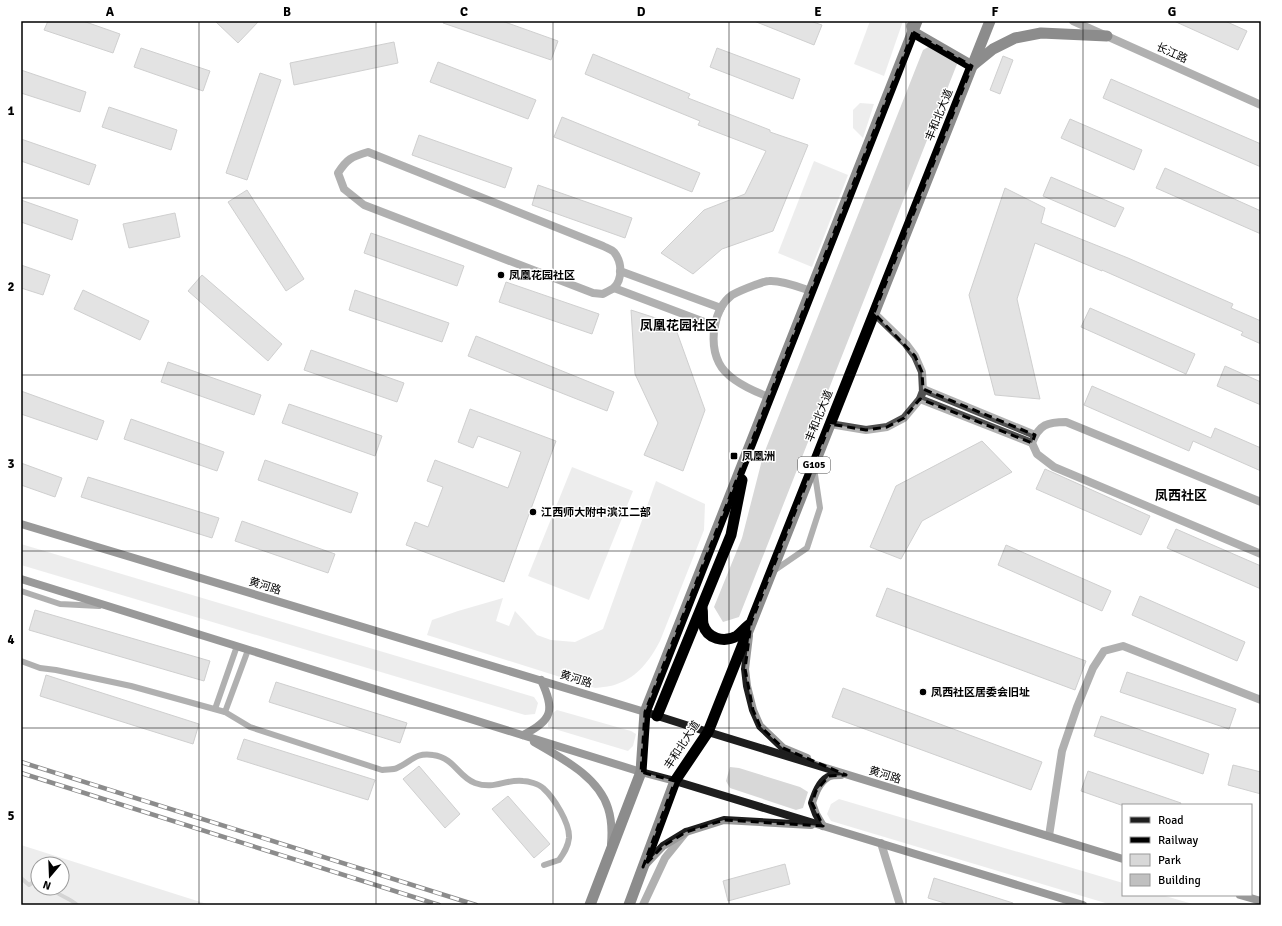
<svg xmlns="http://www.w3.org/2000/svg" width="1282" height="926" font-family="Signika,'Noto Sans SC',sans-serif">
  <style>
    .green { fill: #d8d8d8; fill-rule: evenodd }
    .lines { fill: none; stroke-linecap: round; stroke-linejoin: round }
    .stream { stroke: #9f9f9f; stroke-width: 4 }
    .building { fill: #c0c0c0; stroke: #959595 }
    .service { stroke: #515151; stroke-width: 6 }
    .minor { stroke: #515151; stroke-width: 8 }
    .tertiary { stroke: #515151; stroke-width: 8 }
    .secondary { stroke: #1e1e1e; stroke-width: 8 }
    .trunk { stroke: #000; stroke-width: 11 }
    .rail-casing { stroke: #000; stroke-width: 4.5 }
    .rail { stroke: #fff; stroke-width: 3; stroke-dasharray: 9; stroke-linecap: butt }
    .marked { fill: none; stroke: #000; stroke-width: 3; stroke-dasharray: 8 5; stroke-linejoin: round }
    .grid { fill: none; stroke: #000; stroke-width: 1; stroke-opacity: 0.55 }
    .poi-dot { fill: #000; stroke: #fff; stroke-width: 1.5 }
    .labels { text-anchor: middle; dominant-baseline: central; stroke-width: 3; stroke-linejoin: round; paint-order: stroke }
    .shield { fill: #fff; stroke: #4c4c4c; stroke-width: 1 }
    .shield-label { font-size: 10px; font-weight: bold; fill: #000 }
    .street-label { font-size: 11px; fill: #000; stroke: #fff }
    .poi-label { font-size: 11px; font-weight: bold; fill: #000; stroke: #fff; text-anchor: start }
    .quarter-label { font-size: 13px; font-weight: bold; fill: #000; stroke: #fff }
    .neatline { fill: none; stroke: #000; stroke-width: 1.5 }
    .grid-label { font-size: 13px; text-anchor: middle; font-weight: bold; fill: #000 }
  </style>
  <rect width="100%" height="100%" fill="#fff"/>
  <g class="green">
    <path d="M 870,21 L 903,21 L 884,76 L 854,64 Z"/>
    <path d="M 930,46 L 959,59 L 739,617 L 723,622 L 714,607 L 742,538 L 763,456 L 923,50 Z"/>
    <path d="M 860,103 L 874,104 L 863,138 L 853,128 L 853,110 Z"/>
    <path d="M 814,161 L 848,175 L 812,267 L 778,253 Z"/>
    <path d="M 572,467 L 633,491 L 589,600 L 528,576 Z"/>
    <path d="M 656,481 L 705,504 L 704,530 L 660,641 C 650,660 638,677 617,684 C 610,687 602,687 595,688 L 427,635 L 432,620 L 458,611 L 503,598 L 496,621 L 509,626 L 515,611 L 537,635 L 551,640 L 575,642 L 603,629 Z"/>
    <path d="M 21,544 L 534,697 L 538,703 L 535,714 L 525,715 L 21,565 Z"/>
    <path d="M 557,710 L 631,731 L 636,734 L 633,746 L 628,751 L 548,727 C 547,719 551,714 557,710 Z"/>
    <path d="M 730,767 L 739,768 L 800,787 L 808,792 L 803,808 L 796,810 L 730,788 L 726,781 Z"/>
    <path d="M 839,799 L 1123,883 L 1123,895 L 1162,895 L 1196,905 L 1112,905 L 831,821 L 827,814 L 831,804 Z"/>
    <path d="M 21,845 L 210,905 L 21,905 ZM 38,864 L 62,864 L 62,888 L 38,888 Z"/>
  </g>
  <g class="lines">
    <g class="stream">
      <path d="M 21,878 L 29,885 L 38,879"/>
      <path d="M 51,888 C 58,896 69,897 77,905"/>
    </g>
  </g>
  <g class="building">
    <path d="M 48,21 L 83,21 L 120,34 L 113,53 L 44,30 Z"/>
    <path d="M 215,21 L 259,21 L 238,43 Z"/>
    <path d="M 444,21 L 502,21 L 558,41 L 551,60 L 443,23 Z"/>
    <path d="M 754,21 L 810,21 L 822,25 L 814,45 Z"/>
    <path d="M 1174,21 L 1225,21 L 1247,31 L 1238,50 Z"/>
    <path d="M 394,42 L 398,63 L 294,85 L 290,63 Z"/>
    <path d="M 141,48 L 210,71 L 203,91 L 134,67 Z"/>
    <path d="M 717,48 L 800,79 L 793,99 L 710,67 Z"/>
    <path d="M 593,54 L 690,94 L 688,98 L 770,130 L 770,132 L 808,145 L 773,231 L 722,249 L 693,274 L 661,253 L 704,210 L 745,194 L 766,151 L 698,125 L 700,121 L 585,74 Z"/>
    <path d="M 1003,56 L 1013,60 L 1000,94 L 990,90 Z"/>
    <path d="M 438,62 L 536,100 L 528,119 L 430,82 Z"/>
    <path d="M 21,70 L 86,92 L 80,112 L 21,93 Z"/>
    <path d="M 260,73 L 281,80 L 247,180 L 226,173 Z"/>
    <path d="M 1111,79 L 1261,144 L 1261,167 L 1103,98 Z"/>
    <path d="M 109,107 L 177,130 L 171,150 L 102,127 Z"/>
    <path d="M 562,117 L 700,173 L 692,192 L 554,137 Z"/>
    <path d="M 1070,119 L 1142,150 L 1134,170 L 1061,138 Z"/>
    <path d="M 419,135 L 512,168 L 505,188 L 412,155 Z"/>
    <path d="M 21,139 L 96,165 L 89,185 L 21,161 Z"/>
    <path d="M 1165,168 L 1261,211 L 1261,234 L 1156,188 Z"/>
    <path d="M 1051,177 L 1124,208 L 1115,227 L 1043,196 Z"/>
    <path d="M 538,185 L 632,218 L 625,238 L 532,205 Z"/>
    <path d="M 1005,188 L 1045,208 L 1041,223 L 1128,258 L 1233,304 L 1231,308 L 1261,321 L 1261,344 L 1241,335 L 1243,332 L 1102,270 L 1102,271 L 1035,243 L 1017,299 L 1040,399 L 995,395 L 969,295 Z"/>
    <path d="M 247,190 L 304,279 L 286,291 L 228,202 Z"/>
    <path d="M 21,200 L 78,220 L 72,240 L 21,222 Z"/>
    <path d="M 175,213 L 180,237 L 129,248 L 123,224 Z"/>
    <path d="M 371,233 L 464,266 L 457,286 L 364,253 Z"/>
    <path d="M 21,265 L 50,275 L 43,295 L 21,288 Z"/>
    <path d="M 202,275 L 282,344 L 268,361 L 188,291 Z"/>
    <path d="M 506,282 L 599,314 L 592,334 L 499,302 Z"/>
    <path d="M 83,290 L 149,321 L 140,340 L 74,309 Z"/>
    <path d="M 355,290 L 449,323 L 442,342 L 349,310 Z"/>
    <path d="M 1090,308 L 1195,354 L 1186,374 L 1081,327 Z"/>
    <path d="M 631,310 L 674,324 L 705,410 L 683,471 L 644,455 L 658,423 L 635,374 Z"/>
    <path d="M 476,336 L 614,392 L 607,411 L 468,356 Z"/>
    <path d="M 311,350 L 404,383 L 397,402 L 304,370 Z"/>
    <path d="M 168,362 L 261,395 L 254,415 L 161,382 Z"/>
    <path d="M 1225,366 L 1261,382 L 1261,405 L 1217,386 Z"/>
    <path d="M 1092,386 L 1211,438 L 1215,428 L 1261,448 L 1261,471 L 1193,441 L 1189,451 L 1084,405 Z"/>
    <path d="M 21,391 L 104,421 L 97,440 L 21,414 Z"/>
    <path d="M 289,404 L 382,436 L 375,456 L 282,423 Z"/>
    <path d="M 470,409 L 556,441 L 504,582 L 406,545 L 415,522 L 428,527 L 443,487 L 427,481 L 435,460 L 508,488 L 521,452 L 478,436 L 473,448 L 458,442 Z"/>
    <path d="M 131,419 L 224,452 L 217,471 L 124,439 Z"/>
    <path d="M 982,441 L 1012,472 L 922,521 L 901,559 L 870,547 L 896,486 Z"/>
    <path d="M 265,460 L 358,493 L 351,513 L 258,480 Z"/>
    <path d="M 21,463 L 62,478 L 55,497 L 21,485 Z"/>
    <path d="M 1045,469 L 1150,516 L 1141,535 L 1036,489 Z"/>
    <path d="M 88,477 L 219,518 L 212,538 L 81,497 Z"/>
    <path d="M 242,521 L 335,554 L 328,573 L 235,541 Z"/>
    <path d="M 1176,529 L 1261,566 L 1261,589 L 1167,548 Z"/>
    <path d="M 1006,545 L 1111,591 L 1102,611 L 998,565 Z"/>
    <path d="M 887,588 L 1086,661 L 1075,690 L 876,616 Z"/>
    <path d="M 1140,596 L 1245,642 L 1237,661 L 1132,615 Z"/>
    <path d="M 35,610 L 210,661 L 204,681 L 29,630 Z"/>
    <path d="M 1127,672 L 1236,709 L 1229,729 L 1120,692 Z"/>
    <path d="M 46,675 L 199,724 L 193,744 L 40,696 Z"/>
    <path d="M 276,682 L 407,723 L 400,743 L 269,702 Z"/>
    <path d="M 843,688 L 1042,762 L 1031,790 L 832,717 Z"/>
    <path d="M 1101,716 L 1209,754 L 1203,774 L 1094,736 Z"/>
    <path d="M 244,739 L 375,780 L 368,800 L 237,759 Z"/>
    <path d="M 1233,765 L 1261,772 L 1261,794 L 1228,785 Z"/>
    <path d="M 419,766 L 460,814 L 445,828 L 403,779 Z"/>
    <path d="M 1088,771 L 1181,803 L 1180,805 L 1121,805 L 1081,791 Z"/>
    <path d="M 508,796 L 550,844 L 534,858 L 492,809 Z"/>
    <path d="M 785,864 L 790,884 L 728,901 L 723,881 Z"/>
    <path d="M 934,878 L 1013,903 L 1013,905 L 951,905 L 928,898 Z"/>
  </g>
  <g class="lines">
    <g class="service">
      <path d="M 772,572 L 807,548 L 820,508 L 814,468"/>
      <path d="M 21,591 L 60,604 L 99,606"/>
      <path d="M 21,661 L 40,668 L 56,670 L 131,686 L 225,712 L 250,727 L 382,770 C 387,769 393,770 397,768 C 411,762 415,752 433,755 C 455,758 458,777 475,783 C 495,790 504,779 523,781 C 528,781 539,784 543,788 C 554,798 570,823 569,838 C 568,847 564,853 559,860 L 544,865"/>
      <path d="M 215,709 L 237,646"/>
      <path d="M 225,712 L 248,650"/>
    </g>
    <g class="minor">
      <path d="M 368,152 L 603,246 C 607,248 611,249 614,252 C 622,262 623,278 614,288 C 611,290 606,292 603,294 L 593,293 L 364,205 L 344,189 L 338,173 C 347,159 351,157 368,152 Z"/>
      <path d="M 620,271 L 721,308"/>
      <path d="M 614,288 L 715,326"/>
      <path d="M 923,389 L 1035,435"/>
      <path d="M 769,397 C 753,391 727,379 719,363 C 709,343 713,309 732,295 C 739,291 747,288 755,285 C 759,284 765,281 769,281 C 782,280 799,287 811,291"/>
      <path d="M 920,399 L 1032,443"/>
      <path d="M 830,424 L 866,430 L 887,427 L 904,418 L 920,399 L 923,391 L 922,372 L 915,356 L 906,344 L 874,313"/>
      <path d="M 1261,502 L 1066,422 C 1048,422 1039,424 1032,443 L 1037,454 L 1054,467 L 1261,554"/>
      <path d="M 1049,836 L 1062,751 L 1077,707 L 1093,668 L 1104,651 L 1123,646 L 1261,700"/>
      <path d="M 881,843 L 900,905"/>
    </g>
    <g class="tertiary">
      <path d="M 1073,21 L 1261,105"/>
      <path d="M 643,905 L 665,858 L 686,832"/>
    </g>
    <g class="secondary">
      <path d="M 21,524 L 645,712 L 708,732 L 1123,859"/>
      <path d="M 21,579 L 641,772 L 675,781 L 1083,905"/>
      <path d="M 749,636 L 745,669 L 747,686 L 753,710 L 760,726 L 783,748 L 807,758"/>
      <path d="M 523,735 C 553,720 555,710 541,680"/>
      <path d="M 534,742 C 561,758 598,776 608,808 C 612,820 612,832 611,844"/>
      <path d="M 823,826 L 816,814 L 812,803 C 815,794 819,782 828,777 C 831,775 837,775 841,775"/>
      <path d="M 646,864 L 663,846 L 686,832 L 724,820 L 811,825"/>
      <path d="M 1240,895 L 1261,901"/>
    </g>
    <g class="trunk">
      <path d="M 912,26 L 913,32 L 972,66 L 993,49 L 1015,38 L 1041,33 L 1107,36"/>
      <path d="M 702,608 C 703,613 702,619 703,624 C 707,639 724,643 737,636 C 741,633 745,628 749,625"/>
      <path d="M 657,716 L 731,535 L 742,480"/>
      <path d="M 590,905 L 641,772 L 645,712 L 917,21"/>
      <path d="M 629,905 L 675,781 L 708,732 L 990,21"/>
    </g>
    <defs>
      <g id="rail">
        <path d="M 21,762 L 476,905"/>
        <path d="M 21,773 L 439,905"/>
      </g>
    </defs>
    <use href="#rail" class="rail-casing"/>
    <use href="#rail" class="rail"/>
  </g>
  <path d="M0 0H1282V926H0ZM 913,32 L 972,66 L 874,313 L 915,356 L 922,372 L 923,389 L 1035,435 L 1032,443 L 920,399 L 904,418 L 887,427 L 866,430 L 830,424 L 751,623 L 745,669 L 753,710 L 760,726 L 783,748 L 846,775 L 829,776 L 816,791 L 812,803 L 823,826 L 724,820 L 686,832 L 663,846 L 643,867 L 675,781 L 641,772 L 645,712 Z" fill="#fff" fill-opacity=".55" fill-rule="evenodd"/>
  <path class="marked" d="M 913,32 L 972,66 L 874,313 L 915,356 L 922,372 L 923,389 L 1035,435 L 1032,443 L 920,399 L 904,418 L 887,427 L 866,430 L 830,424 L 751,623 L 745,669 L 753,710 L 760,726 L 783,748 L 846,775 L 829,776 L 816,791 L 812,803 L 823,826 L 724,820 L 686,832 L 663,846 L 643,867 L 675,781 L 641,772 L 645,712 Z"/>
  <path class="grid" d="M 199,21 L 199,905M 376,21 L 376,905M 553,21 L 553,905M 729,21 L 729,905M 906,21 L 906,905M 1083,21 L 1083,905M 21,198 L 1261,198M 21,375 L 1261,375M 21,551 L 1261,551M 21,728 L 1261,728"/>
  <g class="poi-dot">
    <circle cx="501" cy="275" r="4"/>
    <rect x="730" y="452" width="8" height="8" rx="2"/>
    <circle cx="533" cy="512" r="4"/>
    <circle cx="923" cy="692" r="4"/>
  </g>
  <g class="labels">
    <rect class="shield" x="798" y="457" width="32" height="16" rx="3"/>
    <g class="shield-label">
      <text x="814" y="465">G105</text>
    </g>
    <g class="street-label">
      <text transform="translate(1172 53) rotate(24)">长江路</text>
      <text transform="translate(939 115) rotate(-68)">丰和北大道</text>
      <text transform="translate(819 416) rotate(-68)">丰和北大道</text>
      <text transform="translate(265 586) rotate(17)">黄河路</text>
      <text transform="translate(576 679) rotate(17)">黄河路</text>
      <text transform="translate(682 745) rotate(-57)">丰和北大道</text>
      <text transform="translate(885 775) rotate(17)">黄河路</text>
    </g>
    <g class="poi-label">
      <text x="509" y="275">凤凰花园社区</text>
      <text x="742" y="456">凤凰洲</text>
      <text x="541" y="512">江西师大附中滨江二部</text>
      <text x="931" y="692">凤西社区居委会旧址</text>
    </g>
    <g class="quarter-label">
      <text x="679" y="326">凤凰花园社区</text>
      <text x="1181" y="496">凤西社区</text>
    </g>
  </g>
  <rect width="1282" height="926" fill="none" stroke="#ffffff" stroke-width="44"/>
  <rect x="1122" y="804" width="130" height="92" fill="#ffffff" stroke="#999999"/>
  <rect x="1130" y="817" width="20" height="6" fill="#1e1e1e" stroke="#999999"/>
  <text x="1158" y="824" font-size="12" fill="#000000">Road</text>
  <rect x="1130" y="837" width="20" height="6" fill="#000000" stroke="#999999"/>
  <text x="1158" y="844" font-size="12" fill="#000000">Railway</text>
  <rect x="1130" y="854" width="20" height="12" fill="#d8d8d8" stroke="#999999"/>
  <text x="1158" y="864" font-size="12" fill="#000000">Park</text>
  <rect x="1130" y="874" width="20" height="12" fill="#c0c0c0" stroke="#999999"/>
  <text x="1158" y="884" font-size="12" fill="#000000">Building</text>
  <g transform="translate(50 876) rotate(199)"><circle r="19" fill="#ffffff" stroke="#999999"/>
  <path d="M0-3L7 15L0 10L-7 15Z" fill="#000000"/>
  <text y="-6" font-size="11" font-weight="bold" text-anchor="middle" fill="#000000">N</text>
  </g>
  <rect x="22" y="22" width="1238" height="882" class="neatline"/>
  <g class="grid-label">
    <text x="110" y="16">A</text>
    <text x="287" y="16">B</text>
    <text x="464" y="16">C</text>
    <text x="641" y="16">D</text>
    <text x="818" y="16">E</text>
    <text x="995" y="16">F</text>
    <text x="1172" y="16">G</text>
    <text x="11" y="115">1</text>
    <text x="11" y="291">2</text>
    <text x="11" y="468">3</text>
    <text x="11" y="644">4</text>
    <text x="11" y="820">5</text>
  </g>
</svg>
